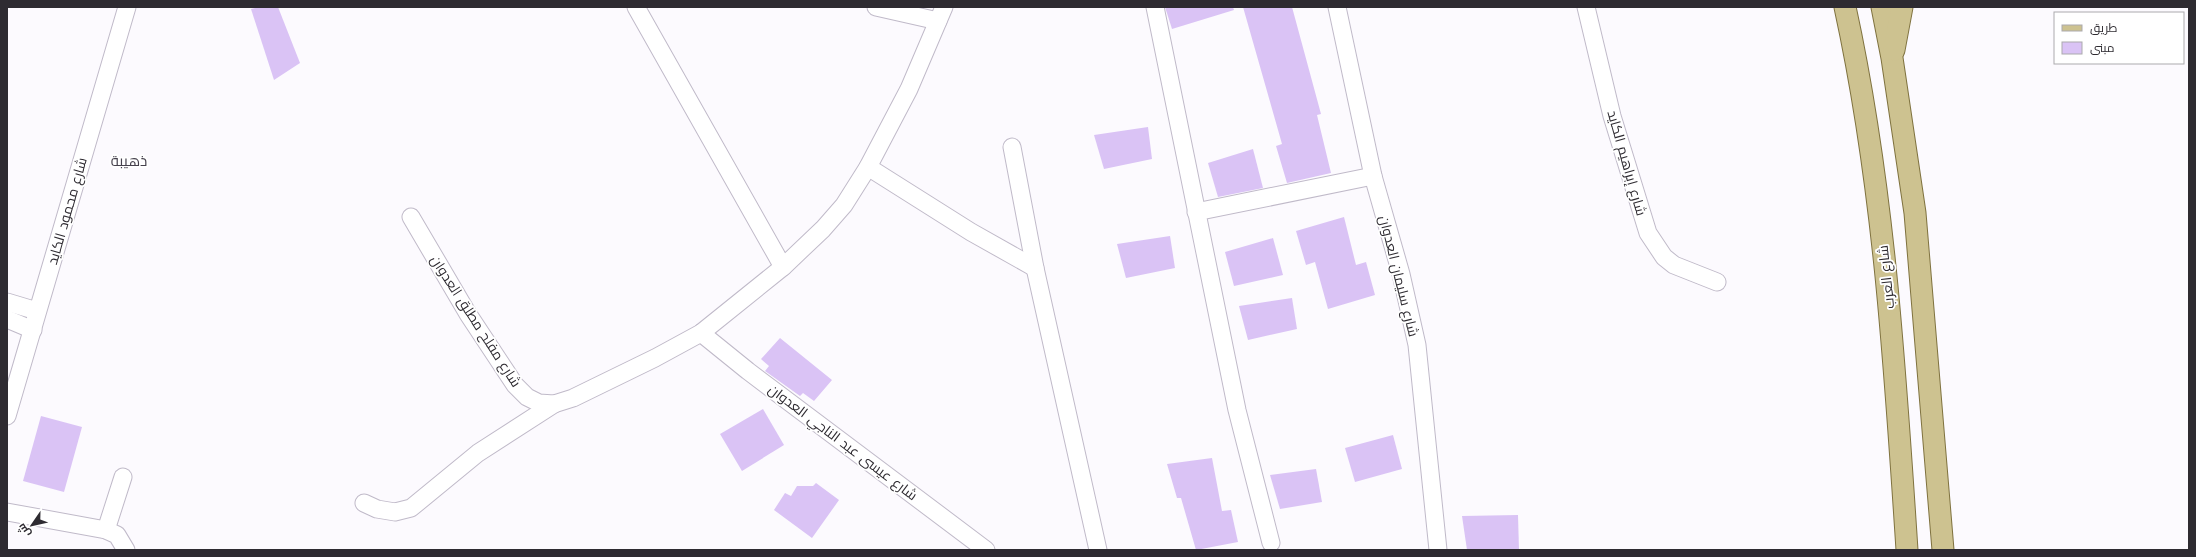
<svg xmlns="http://www.w3.org/2000/svg" width="2196" height="557" font-family="'Work Sans',Cairo,sans-serif">
  <style>
    .building { fill: #dac3f5 }
    .lines { fill: none; stroke-linecap: round; stroke-linejoin: round }
    .minor-casing { stroke: #c0bac9; stroke-width: 19 }
    .major-casing { stroke: #7f723f; stroke-width: 23 }
    .minor { stroke: #fff; stroke-width: 17 }
    .major { stroke: #cdc290; stroke-width: 21 }
    .labels { text-anchor: middle; dominant-baseline: central; stroke-width: 3.5; stroke-linejoin: round; paint-order: stroke }
    .street-label { font-size: 14px; fill: #2e2b31; stroke: #fff }
    .neighbourhood-label { font-size: 15px; fill: #45404c; stroke: #fff }
  </style>
  <rect width="100%" height="100%" fill="#fcfafe"/>
  <g class="building">
    <path d="M 259,7 L 278,7 L 300,63 L 274,80 L 251,9 Z"/>
    <path d="M 1165,7 L 1233,7 L 1234,10 L 1172,29 Z"/>
    <path d="M 1243,7 L 1292,7 L 1321,114 L 1317,115 L 1331,173 L 1287,183 L 1276,146 L 1282,144 Z"/>
    <path d="M 1148,127 L 1152,159 L 1104,169 L 1094,135 Z"/>
    <path d="M 1253,149 L 1263,188 L 1218,197 L 1208,163 Z"/>
    <path d="M 1344,217 L 1356,265 L 1366,262 L 1375,295 L 1328,309 L 1315,262 L 1306,265 L 1296,231 Z"/>
    <path d="M 1170,236 L 1175,268 L 1126,278 L 1117,244 Z"/>
    <path d="M 1273,238 L 1283,275 L 1234,286 L 1225,252 Z"/>
    <path d="M 1292,298 L 1297,329 L 1248,340 L 1239,306 Z"/>
    <path d="M 780,338 L 832,380 L 814,401 L 803,393 L 800,396 L 765,371 L 769,366 L 761,359 Z"/>
    <path d="M 763,409 L 784,445 L 742,471 L 720,434 Z"/>
    <path d="M 41,416 L 82,427 L 64,492 L 23,481 Z"/>
    <path d="M 1393,435 L 1402,469 L 1355,482 L 1345,448 Z"/>
    <path d="M 1212,458 L 1222,511 L 1231,510 L 1238,542 L 1196,550 L 1181,498 L 1177,498 L 1167,464 Z"/>
    <path d="M 1316,469 L 1322,502 L 1280,509 L 1270,475 Z"/>
    <path d="M 816,483 L 839,500 L 812,538 L 774,510 L 785,493 L 791,496 L 797,486 L 813,486 Z"/>
    <path d="M 1518,515 L 1519,550 L 1467,550 L 1462,516 Z"/>
  </g>
  <g class="lines">
    <defs>
      <g id="minor">
        <path d="M 636,7 L 783,267"/>
        <path d="M 876,7 L 938,21"/>
        <path d="M 1155,7 L 1237,410 L 1271,543"/>
        <path d="M 1337,7 L 1373,176 L 1401,274 L 1417,345 L 1438,550"/>
        <path d="M 1586,7 L 1612,116 L 1648,233 L 1664,257 L 1674,265 L 1717,282"/>
        <path d="M 1012,147 L 1035,268 L 1098,550"/>
        <path d="M 868,167 L 971,232 L 1035,268"/>
        <path d="M 1196,212 L 1373,176"/>
        <path d="M 411,217 L 468,314 L 515,385 L 527,397 L 539,403 L 554,404 L 573,398 L 655,358 L 701,333 L 783,267 L 823,229 L 844,205 L 868,167 L 909,89 L 944,7"/>
        <path d="M 7,302 L 37,311"/>
        <path d="M 7,319 L 33,330"/>
        <path d="M 701,333 L 748,371 L 986,550"/>
        <path d="M 7,416 L 127,7"/>
        <path d="M 364,503 L 377,509 L 395,512 L 411,508 L 478,453 L 554,404"/>
        <path d="M 7,512 L 106,530 L 117,535 L 126,550"/>
        <path d="M 106,530 L 123,477"/>
      </g>
      <g id="major">
        <path d="M 1845,7 C 1884,186 1895,368 1907,550"/>
        <path d="M 1882,7 L 1892,58 L 1915,213 L 1943,550"/>
        <path d="M 1894,50 L 1902,7"/>
      </g>
    </defs>
    <use href="#minor" class="minor-casing"/>
    <use href="#major" class="major-casing"/>
    <use href="#minor" class="minor"/>
    <use href="#major" class="major"/>
  </g>
  <g class="labels">
    <g class="street-label">
      <text transform="translate(1627 163) rotate(74)">شارع إبراهيم الكايد</text>
      <text transform="translate(67 211) rotate(-74)">شارع محمود الكايد</text>
      <text transform="translate(1399 276) rotate(76)">شارع سليمان العدوان</text>
      <text transform="translate(1886 277) rotate(-96)">شارع العرب</text>
      <text transform="translate(476 321) rotate(57)">شارع مفلح مطلق العدوان</text>
      <text transform="translate(843 442) rotate(37)">شارع عيسى عبد الناجي العدوان</text>
    </g>
    <g class="neighbourhood-label">
      <text x="129" y="161">ذهيبة</text>
    </g>
  </g>
  <rect width="2196" height="557" fill="none" stroke="#2e2b31" stroke-width="16"/>
  <rect x="2054" y="12" width="130" height="52" fill="#ffffff" stroke="#abaaad"/>
  <rect x="2062" y="25" width="20" height="6" fill="#cdc290" stroke="#abaaad"/>
  <text x="2090" y="32" font-size="12" fill="#2e2b31">طريق</text>
  <rect x="2062" y="42" width="20" height="12" fill="#dac3f5" stroke="#abaaad"/>
  <text x="2090" y="52" font-size="12" fill="#2e2b31">مبنى</text>
  <g transform="translate(32 525) rotate(236)" stroke="#ffffff" stroke-width="3" paint-order="stroke">
  <path d="M0-3L7 15L0 10L-7 15Z" fill="#2e2b31"/>
  <text y="-6" font-size="11" font-weight="bold" text-anchor="middle" fill="#2e2b31">ش</text>
  </g>
</svg>
